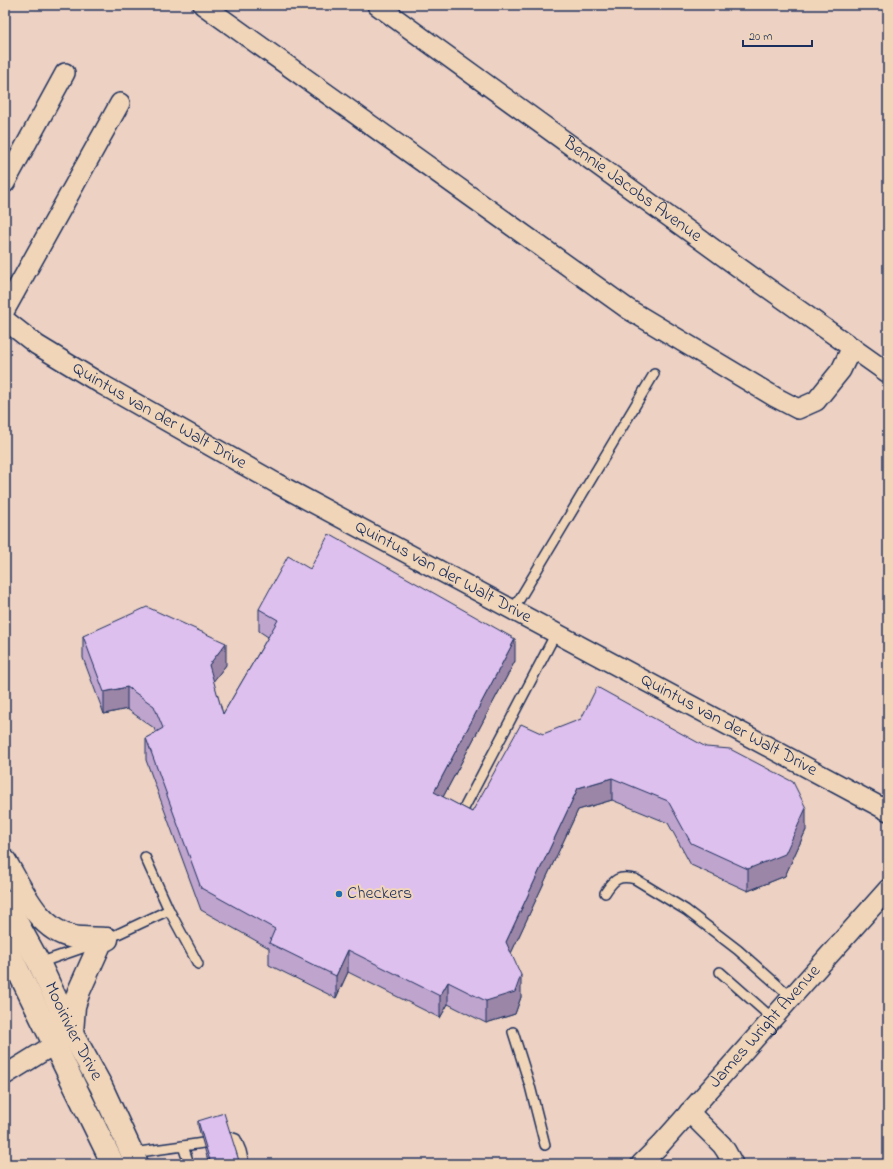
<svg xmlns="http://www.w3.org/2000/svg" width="893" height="1169" font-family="'Indie Flower',sans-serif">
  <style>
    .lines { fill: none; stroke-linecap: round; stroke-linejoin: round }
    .lane-casing { stroke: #1b2f5e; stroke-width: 12 }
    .street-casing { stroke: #1b2f5e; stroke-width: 22 }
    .secondary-casing { stroke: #1b2f5e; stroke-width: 25 }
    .lane { stroke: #f1d5b8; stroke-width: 9 }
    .street { stroke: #f1d5b8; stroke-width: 19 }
    .secondary { stroke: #f1d5b8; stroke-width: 22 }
    .wall { fill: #bfa5cd; stroke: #1b2f5e }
    .shaded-wall { fill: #9b86a7; stroke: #1b2f5e }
    .building { fill: #dec0ee; stroke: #1b2f5e }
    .poi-dot { fill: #1f6fb2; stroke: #f1d5b8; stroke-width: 1.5 }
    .labels { text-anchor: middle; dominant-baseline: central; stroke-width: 4; stroke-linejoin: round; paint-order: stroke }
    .street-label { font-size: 18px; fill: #1b2f5e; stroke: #f1d5b8 }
    .poi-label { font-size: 18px; fill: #1b2f5e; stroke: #f1d5b8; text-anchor: start }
  </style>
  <rect width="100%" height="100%" fill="#edd1c3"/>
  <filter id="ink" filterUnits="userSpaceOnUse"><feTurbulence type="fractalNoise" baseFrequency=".025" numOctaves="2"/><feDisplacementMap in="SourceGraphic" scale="8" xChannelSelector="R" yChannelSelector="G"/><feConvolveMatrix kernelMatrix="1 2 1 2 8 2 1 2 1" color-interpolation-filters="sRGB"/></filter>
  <g filter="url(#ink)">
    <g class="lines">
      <defs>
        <g id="lane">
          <path d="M 513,610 L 654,374"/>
          <path d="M 459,818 L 556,633"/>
          <path d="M 145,857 L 169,910 L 198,964"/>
          <path d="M 605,893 C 614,879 619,875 635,879 L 686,910 L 738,950 L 791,997"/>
          <path d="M 107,939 L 169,910"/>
          <path d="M 39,963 L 91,945"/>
          <path d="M 720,972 L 772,1018"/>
          <path d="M 513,1032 L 530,1086 L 545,1145"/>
          <path d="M 230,1137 L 236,1139 L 241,1151 L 244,1164"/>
          <path d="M 183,1146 L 203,1143"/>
          <path d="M 132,1153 L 183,1146 L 189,1164"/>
        </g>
        <g id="street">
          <path d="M 203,5 L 628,309 L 775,397 L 798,409 L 816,401 L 841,370 L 852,347"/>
          <path id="s1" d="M 377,5 L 748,274 L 888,373"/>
          <path d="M 5,183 L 65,73"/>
          <path d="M 5,310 L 120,103"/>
          <path id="s2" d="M 5,320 L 37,345 L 103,385 L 276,483 L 888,811"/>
          <path d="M 5,1075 L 55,1044"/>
          <path d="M 689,1112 L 722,1145 L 726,1151 L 733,1164"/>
          <path id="s3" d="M 641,1164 L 661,1144 L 888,889"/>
        </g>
        <g id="secondary">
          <path d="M 5,861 C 22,889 38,930 73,937 C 84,939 96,938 107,939"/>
          <path id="s4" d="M 5,901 L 39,963 L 72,1033 L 101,1086 L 137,1164"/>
          <path d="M 5,944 L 113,1164"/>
          <path d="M 72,1033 L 74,1006 L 79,991 L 101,942"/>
        </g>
      </defs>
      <use href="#lane" class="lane-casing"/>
      <use href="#street" class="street-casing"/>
      <use href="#secondary" class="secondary-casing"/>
      <use href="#lane" class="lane"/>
      <use href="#street" class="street"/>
      <use href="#secondary" class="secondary"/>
    </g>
    <g class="wall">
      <path d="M 310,569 L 515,661 L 443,797 L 472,812 L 543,734 L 806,830 L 785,876 L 748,891 L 691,865 L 668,823 L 612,800 L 578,810 L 511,953 L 521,997 L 515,1014 L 486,1023 L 448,1004 L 440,1018 L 348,972 L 336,998 L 269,965 L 269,948 L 201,910 L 146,760 L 146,738 L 156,733 L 154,728 L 127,709 L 104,714 L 83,658 L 83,636 L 226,665 L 213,681 L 223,714 L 268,637 L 259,631 L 259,609 Z"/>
      <path d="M 198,1121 L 240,1164 L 209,1164 L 198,1126 Z"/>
    </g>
    <g class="shaded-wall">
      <path d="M 515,639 L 515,661 L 434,814 L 434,792 Z"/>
      <path d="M 226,643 L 226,665 L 209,687 L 209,665 Z"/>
      <path d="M 127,687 L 127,709 L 104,714 L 104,692 Z"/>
      <path d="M 612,778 L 612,800 L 578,810 L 506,964 L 506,942 L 578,788 Z"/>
      <path d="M 806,808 L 806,830 L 785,876 L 748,891 L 748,869 Z"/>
      <path d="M 348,950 L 348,972 L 336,998 L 336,976 Z"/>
      <path d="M 521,975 L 521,997 L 515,1014 L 486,1023 L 486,1001 Z"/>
      <path d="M 448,982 L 448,1004 L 440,1018 L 440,996 Z"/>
    </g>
    <g class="building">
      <path d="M 329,534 L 515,639 L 434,792 L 472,812 L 521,724 L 543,734 L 581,719 L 597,687 L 706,747 L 730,749 L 793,782 L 806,808 L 785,854 L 748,869 L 691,843 L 668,801 L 612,778 L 578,788 L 506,942 L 521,975 L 515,992 L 486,1001 L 448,982 L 440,996 L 348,950 L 336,976 L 269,943 L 275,929 L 201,888 L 146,738 L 163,728 L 154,706 L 127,687 L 104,692 L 83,636 L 147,607 L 226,643 L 209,665 L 223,714 L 278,620 L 259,609 L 288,556 L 310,569 Z"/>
      <path d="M 224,1113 L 240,1164 L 211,1164 L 198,1121 Z"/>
    </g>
  </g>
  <circle class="poi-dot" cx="339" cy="894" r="4"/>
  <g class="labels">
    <g class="street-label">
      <text stroke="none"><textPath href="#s1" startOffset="315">Bennie Jacobs Avenue</textPath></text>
      <text stroke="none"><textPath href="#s2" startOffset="182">Quintus van der Walt Drive</textPath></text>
      <text stroke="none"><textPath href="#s2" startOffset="506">Quintus van der Walt Drive</textPath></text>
      <text stroke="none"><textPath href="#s2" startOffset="830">Quintus van der Walt Drive</textPath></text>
      <text stroke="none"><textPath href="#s3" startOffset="185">James Wright Avenue</textPath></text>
      <text stroke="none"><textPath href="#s4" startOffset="147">Mooirivier Drive</textPath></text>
    </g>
    <g class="poi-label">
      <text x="347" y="894">Checkers</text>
    </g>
  </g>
  <rect width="893" height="1169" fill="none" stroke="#f1d5b8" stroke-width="20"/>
  <rect x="10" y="10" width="873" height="1149" fill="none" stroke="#1b2f5e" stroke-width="1.5" filter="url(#ink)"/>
  <path d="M743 40v6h69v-6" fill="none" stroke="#1b2f5e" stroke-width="2"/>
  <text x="749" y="40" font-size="12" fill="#1b2f5e" stroke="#f1d5b8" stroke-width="3" paint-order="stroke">20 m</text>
</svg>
